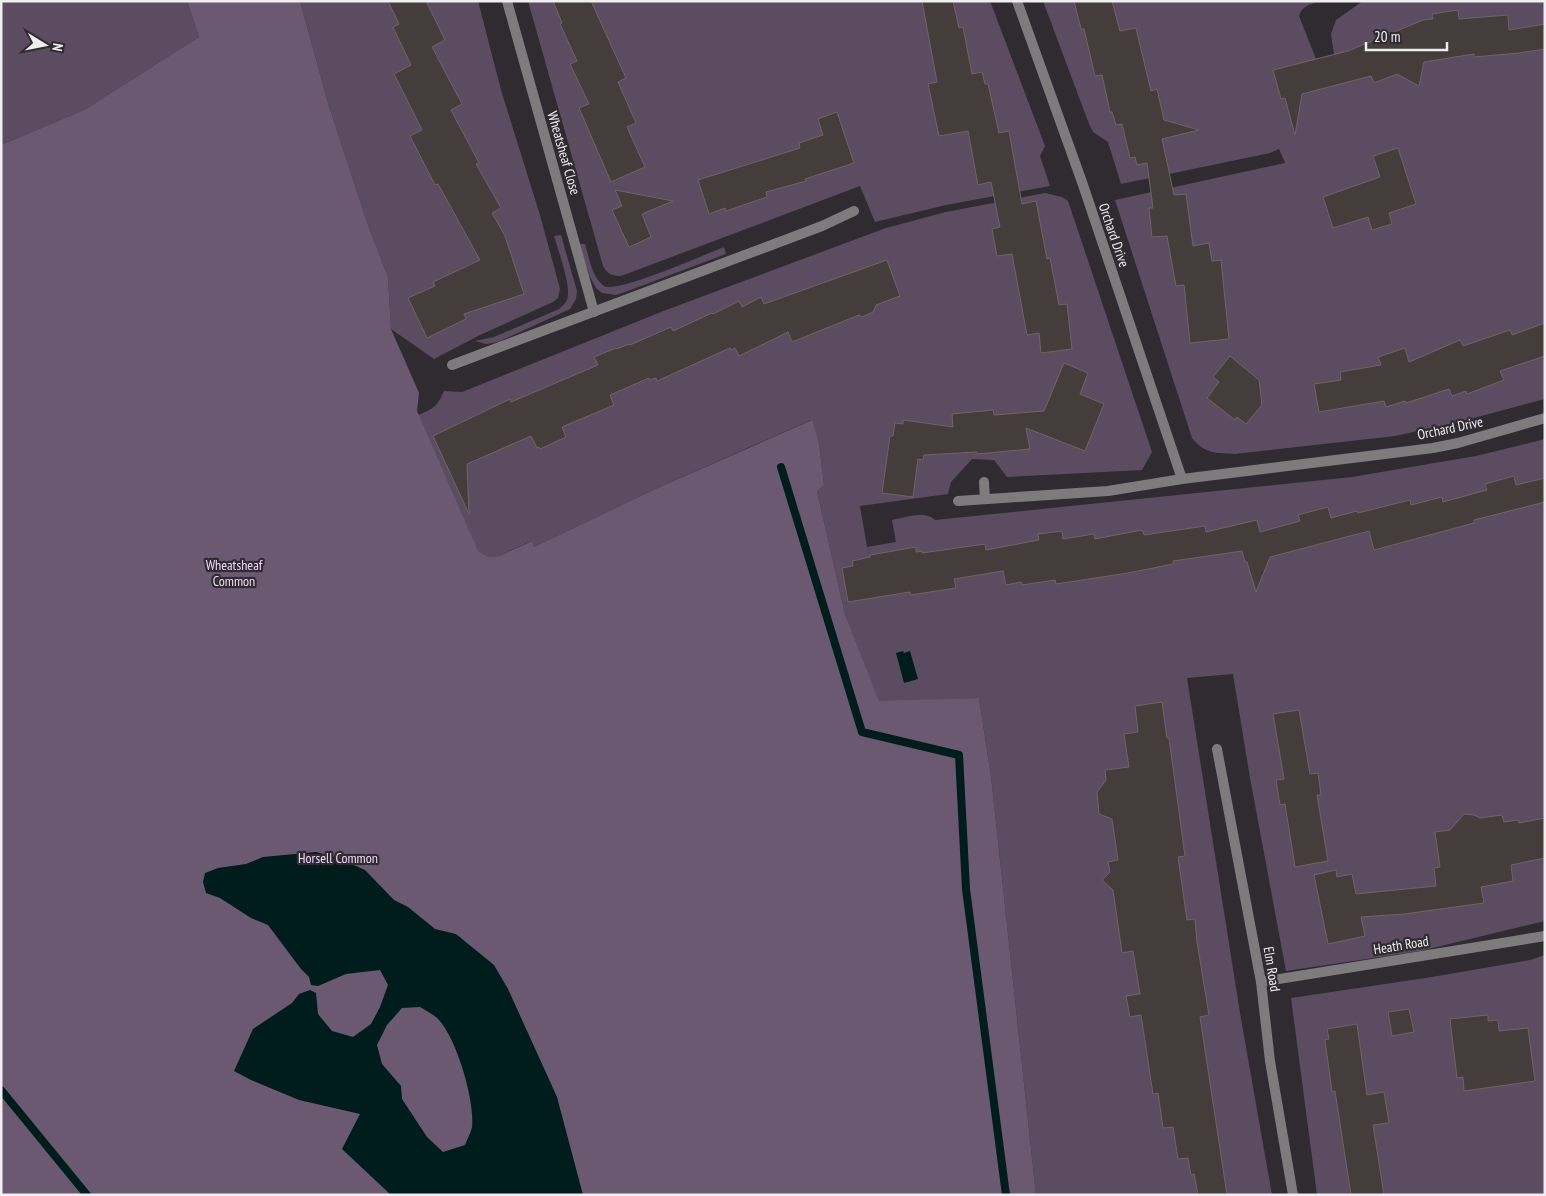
<svg xmlns="http://www.w3.org/2000/svg" width="1546" height="1196" font-family="'PT Sans Narrow',sans-serif">
  <style>
    .green { fill: #5c4c61 }
    .forest { fill: #6b5971 }
    .water { fill: #011c1d; fill-rule: evenodd }
    .lines { fill: none; stroke-linecap: round; stroke-linejoin: round }
    .stream { stroke: #011c1d; stroke-width: 8 }
    .building { fill: #453d3b; stroke: #6e6563 }
    .minor { stroke: #7e7b7d; stroke-width: 10 }
    .labels { text-anchor: middle; dominant-baseline: central; stroke-width: 4.5; stroke-linejoin: round; paint-order: stroke }
    .street-label { font-size: 14px; fill: #f1eef2; stroke: #2f2b31 }
    .park-label { font-size: 14px; fill: #f2d7fc; stroke: #2f2b31 }
  </style>
  <rect width="100%" height="100%" fill="#2f2b31"/>
  <g class="green">
    <path d="M 1,1 L 187,1 L 199,37 L 84,110 L 1,145 Z"/>
    <path d="M 300,1 L 478,1 L 501,90 L 540,215 L 560,289 L 558,298 L 553,302 L 480,335 L 434,359 L 391,329 L 388,277 L 368,225 L 328,103 Z"/>
    <path d="M 528,1 L 990,1 L 1045,146 L 1040,156 L 1050,186 L 946,205 L 875,222 L 860,186 L 621,276 C 612,276 607,274 603,266 Z"/>
    <path d="M 1043,1 L 1319,1 C 1309,5 1302,6 1299,16 L 1316,59 L 1334,54 L 1331,34 L 1336,20 L 1363,1 L 1545,1 L 1545,399 L 1459,422 L 1395,436 L 1235,454 C 1217,453 1204,454 1192,438 L 1115,200 L 1285,163 L 1279,149 L 1270,153 L 1121,184 L 1108,142 L 1093,132 L 1089,124 Z"/>
    <path d="M 1045,193 L 1062,197 L 1068,201 L 1152,452 L 1142,470 L 1007,477 L 994,460 L 972,459 L 951,482 L 948,494 L 860,506 L 867,547 L 896,542 L 892,520 C 905,518 924,510 935,520 L 1352,477 L 1476,456 L 1545,439 L 1545,921 L 1420,951 L 1286,971 L 1250,778 L 1233,674 L 1187,678 L 1240,1013 L 1272,1195 L 1036,1195 L 991,776 L 979,698 L 879,702 L 845,614 L 817,491 L 824,485 L 819,443 L 811,420 L 653,490 L 534,547 L 531,541 L 497,557 L 488,557 L 478,552 L 418,415 C 434,409 438,405 444,391 L 462,392 L 666,310 L 886,228 L 946,212 Z"/>
    <path d="M 561,235 L 577,291 L 576,299 L 570,309 L 498,342 L 486,344 L 475,341 L 494,337 L 559,309 C 562,306 565,304 567,300 C 572,287 558,250 554,236 Z"/>
    <path d="M 579,244 L 585,244 C 589,257 592,278 604,286 C 616,294 706,254 724,247 L 726,254 L 633,289 L 616,295 L 602,293 L 596,288 L 590,277 Z"/>
    <path d="M 1545,955 L 1545,1195 L 1317,1195 L 1291,998 L 1432,977 L 1530,960 Z"/>
  </g>
  <path class="forest" d="M 187,1 L 300,1 L 328,103 L 368,225 L 388,277 L 391,329 L 419,393 L 417,411 L 478,551 L 488,557 L 497,557 L 532,541 L 534,547 L 653,490 L 812,420 L 819,443 L 824,485 L 817,491 L 845,614 L 879,701 L 979,698 L 991,776 L 1036,1195 L 1,1195 L 1,145 L 84,110 L 199,37 Z"/>
  <g class="water">
    <path d="M 903,651 L 904,653 L 910,651 L 918,679 L 904,683 L 896,653 Z"/>
    <path d="M 316,852 L 338,858 L 365,870 L 394,900 L 408,907 L 435,929 L 456,934 L 494,965 L 508,989 L 557,1097 L 583,1195 L 391,1195 L 342,1149 L 360,1114 L 299,1100 L 251,1080 L 234,1071 L 253,1029 L 292,1003 L 299,994 L 310,990 L 316,993 L 318,1014 L 332,1031 L 353,1037 L 371,1024 L 380,1007 L 388,985 L 380,970 L 346,974 L 318,986 L 311,985 L 309,977 L 301,969 L 268,925 L 251,918 L 220,898 L 206,893 L 203,882 L 205,873 L 218,868 L 246,864 L 263,857 ZM 420,1007 C 426,1011 435,1015 439,1020 C 457,1040 475,1101 472,1127 C 471,1133 467,1139 465,1145 L 443,1152 L 427,1137 L 402,1099 L 401,1086 L 382,1064 L 377,1045 L 387,1025 L 402,1008 Z"/>
  </g>
  <g class="lines">
    <g class="stream">
      <path d="M 781,467 L 862,732 L 959,755 L 966,889 L 1006,1195"/>
      <path d="M 1,1090 L 87,1195"/>
    </g>
  </g>
  <g class="building">
    <path d="M 388,1 L 426,1 L 445,40 L 432,47 L 462,104 L 451,110 L 479,163 L 476,164 L 501,208 L 492,213 L 505,236 L 524,294 L 464,314 L 466,319 L 427,338 L 408,298 L 435,286 L 433,282 L 480,260 L 438,184 L 435,185 L 410,136 L 422,130 L 394,74 L 411,65 L 393,27 L 399,24 Z"/>
    <path d="M 553,1 L 591,1 L 626,78 L 618,82 L 636,123 L 627,127 L 645,167 L 611,182 L 579,108 L 589,104 L 570,64 L 577,61 L 560,24 L 562,23 Z"/>
    <path d="M 922,1 L 953,1 L 959,28 L 963,27 L 972,74 L 982,72 L 985,84 L 988,84 L 999,133 L 1009,131 L 1022,204 L 1036,201 L 1047,259 L 1050,258 L 1059,305 L 1067,304 L 1072,349 L 1041,353 L 1039,333 L 1027,335 L 1012,254 L 997,256 L 992,229 L 1000,227 L 991,182 L 978,185 L 968,131 L 939,136 L 928,84 L 937,82 Z"/>
    <path d="M 1074,1 L 1112,1 L 1120,31 L 1136,28 L 1151,91 L 1157,89 L 1164,120 L 1199,130 L 1162,139 L 1174,195 L 1186,194 L 1193,246 L 1209,243 L 1212,261 L 1221,260 L 1229,339 L 1190,343 L 1184,285 L 1176,286 L 1167,236 L 1152,237 L 1149,208 L 1153,208 L 1147,163 L 1137,165 L 1135,157 L 1130,158 L 1122,124 L 1116,125 L 1112,112 L 1110,112 L 1102,75 L 1095,76 L 1084,29 L 1081,29 Z"/>
    <path d="M 1458,10 L 1459,19 L 1508,15 L 1509,30 L 1545,24 L 1545,49 L 1519,53 L 1474,57 L 1474,54 L 1424,62 L 1419,86 L 1397,74 L 1374,83 L 1371,76 L 1302,94 L 1295,135 L 1285,98 L 1281,99 L 1273,70 L 1348,51 L 1423,20 L 1433,19 L 1432,14 Z"/>
    <path d="M 837,112 L 854,163 L 805,179 L 806,181 L 766,192 L 767,197 L 726,211 L 725,208 L 709,214 L 698,180 L 800,148 L 799,143 L 823,135 L 818,119 Z"/>
    <path d="M 1398,148 L 1416,204 L 1389,213 L 1392,224 L 1372,230 L 1368,217 L 1333,228 L 1323,197 L 1380,177 L 1373,156 Z"/>
    <path d="M 615,190 L 673,201 L 642,214 L 651,237 L 629,247 L 612,210 L 622,206 Z"/>
    <path d="M 887,260 L 900,296 L 876,305 L 873,312 L 862,317 L 859,315 L 792,342 L 788,332 L 739,356 L 735,348 L 731,350 L 730,348 L 657,381 L 656,378 L 650,380 L 649,378 L 610,395 L 614,405 L 562,427 L 566,437 L 540,449 L 539,447 L 537,448 L 531,436 L 467,464 L 469,514 L 433,436 L 510,399 L 511,402 L 598,365 L 594,357 L 616,348 L 617,349 L 629,344 L 630,345 L 671,327 L 673,331 L 712,313 L 713,314 L 739,301 L 742,307 L 761,297 L 764,304 Z"/>
    <path d="M 1545,323 L 1545,356 L 1500,371 L 1504,380 L 1467,394 L 1466,391 L 1452,396 L 1449,389 L 1406,403 L 1405,401 L 1386,407 L 1384,401 L 1319,412 L 1314,384 L 1341,380 L 1340,372 L 1381,365 L 1378,357 L 1405,348 L 1409,362 L 1460,340 L 1463,346 L 1510,330 L 1512,335 Z"/>
    <path d="M 1230,356 L 1259,380 L 1262,405 L 1246,424 L 1237,417 L 1235,420 L 1207,398 L 1219,382 L 1213,377 Z"/>
    <path d="M 1064,363 L 1088,373 L 1080,394 L 1104,404 L 1085,451 L 1026,428 L 1030,449 L 977,454 L 977,452 L 924,455 L 923,460 L 918,459 L 913,497 L 882,493 L 890,436 L 893,436 L 895,423 L 903,424 L 903,420 L 953,427 L 952,414 L 993,410 L 994,415 L 1044,411 Z"/>
    <path d="M 1514,476 L 1516,485 L 1545,478 L 1545,502 L 1474,520 L 1474,523 L 1374,550 L 1369,531 L 1270,557 L 1256,592 L 1247,562 L 1245,562 L 1242,551 L 1173,561 L 1173,564 L 1128,573 L 1056,584 L 1055,580 L 1022,585 L 1021,582 L 1006,585 L 1003,571 L 954,579 L 956,588 L 910,595 L 910,592 L 848,602 L 842,568 L 853,566 L 852,561 L 870,557 L 870,555 L 916,547 L 916,552 L 922,551 L 922,553 L 985,544 L 986,550 L 1039,540 L 1038,534 L 1062,531 L 1063,539 L 1094,534 L 1095,539 L 1142,530 L 1144,535 L 1205,526 L 1206,532 L 1257,520 L 1260,532 L 1300,521 L 1298,515 L 1328,507 L 1331,518 L 1357,511 L 1358,513 L 1410,500 L 1411,505 L 1442,497 L 1443,502 L 1487,490 L 1485,484 Z"/>
    <path d="M 1162,702 L 1167,738 L 1169,738 L 1185,856 L 1178,857 L 1187,920 L 1195,919 L 1197,942 L 1209,1015 L 1200,1017 L 1227,1195 L 1198,1195 L 1194,1174 L 1191,1175 L 1188,1158 L 1178,1159 L 1173,1127 L 1163,1128 L 1158,1093 L 1153,1094 L 1141,1015 L 1130,1017 L 1126,996 L 1140,994 L 1133,951 L 1122,953 L 1113,890 L 1102,880 L 1110,872 L 1108,862 L 1118,860 L 1112,819 L 1099,814 L 1097,792 L 1106,780 L 1105,770 L 1129,767 L 1124,734 L 1138,732 L 1135,706 Z"/>
    <path d="M 1299,710 L 1310,774 L 1318,773 L 1321,795 L 1317,795 L 1328,861 L 1295,867 L 1285,804 L 1280,805 L 1276,780 L 1284,779 L 1273,714 Z"/>
    <path d="M 1464,814 L 1474,815 L 1480,818 L 1502,815 L 1504,822 L 1518,820 L 1519,823 L 1545,818 L 1545,858 L 1511,865 L 1513,881 L 1481,887 L 1484,903 L 1404,914 L 1361,917 L 1365,936 L 1328,944 L 1314,875 L 1336,870 L 1337,877 L 1352,874 L 1356,894 L 1436,886 L 1434,868 L 1440,867 L 1435,832 L 1450,830 Z"/>
    <path d="M 1409,1009 L 1414,1032 L 1392,1036 L 1388,1012 Z"/>
    <path d="M 1488,1015 L 1488,1021 L 1498,1020 L 1499,1031 L 1528,1028 L 1535,1081 L 1464,1091 L 1463,1077 L 1457,1078 L 1450,1019 Z"/>
    <path d="M 1357,1024 L 1367,1095 L 1384,1092 L 1389,1123 L 1373,1125 L 1384,1195 L 1351,1195 L 1335,1091 L 1332,1092 L 1325,1040 L 1329,1039 L 1327,1029 Z"/>
  </g>
  <g class="lines">
    <g class="minor">
      <path d="M 507,1 L 594,312"/>
      <path d="M 1017,1 L 1082,182 L 1182,479"/>
      <path d="M 452,365 L 822,226 L 854,211"/>
      <path d="M 984,482 L 985,499"/>
      <path d="M 958,501 L 1108,491 L 1182,479 L 1433,448 L 1458,443 L 1545,418"/>
      <path d="M 1217,749 L 1261,982 L 1270,1061 L 1293,1195"/>
      <path d="M 1261,982 L 1545,936"/>
    </g>
  </g>
  <g class="labels">
    <g class="street-label">
      <text transform="translate(564 153) rotate(74)">Wheatsheaf Close</text>
      <text transform="translate(1114 235) rotate(71)">Orchard Drive</text>
      <text transform="translate(1450 428) rotate(-12)">Orchard Drive</text>
      <text transform="translate(1401 945) rotate(-9)">Heath Road</text>
      <text transform="translate(1272 969) rotate(81)">Elm Road</text>
    </g>
    <g class="park-label">
      <text x="234" y="565">Wheatsheaf<tspan x="234" dy="16">Common</tspan></text>
      <text x="338" y="858">Horsell Common</text>
    </g>
  </g>
  <rect width="1546" height="1196" fill="none" stroke="#f1eef2" stroke-width="5"/>
  <g transform="translate(45 45) rotate(100)" stroke="#2f2b31" stroke-width="4" paint-order="stroke">
  <path d="M0-4L9 19L0 12L-9 19Z" fill="#f1eef2"/>
  <text y="-8" font-size="14" font-weight="bold" text-anchor="middle" fill="#f1eef2">N</text>
  </g>
  <path d="M1366 42v8h81v-8" fill="none" stroke="#f1eef2" stroke-width="2.5"/>
  <text x="1374" y="42" font-size="15" fill="#f1eef2" stroke="#2f2b31" stroke-width="4" paint-order="stroke">20 m</text>
</svg>
